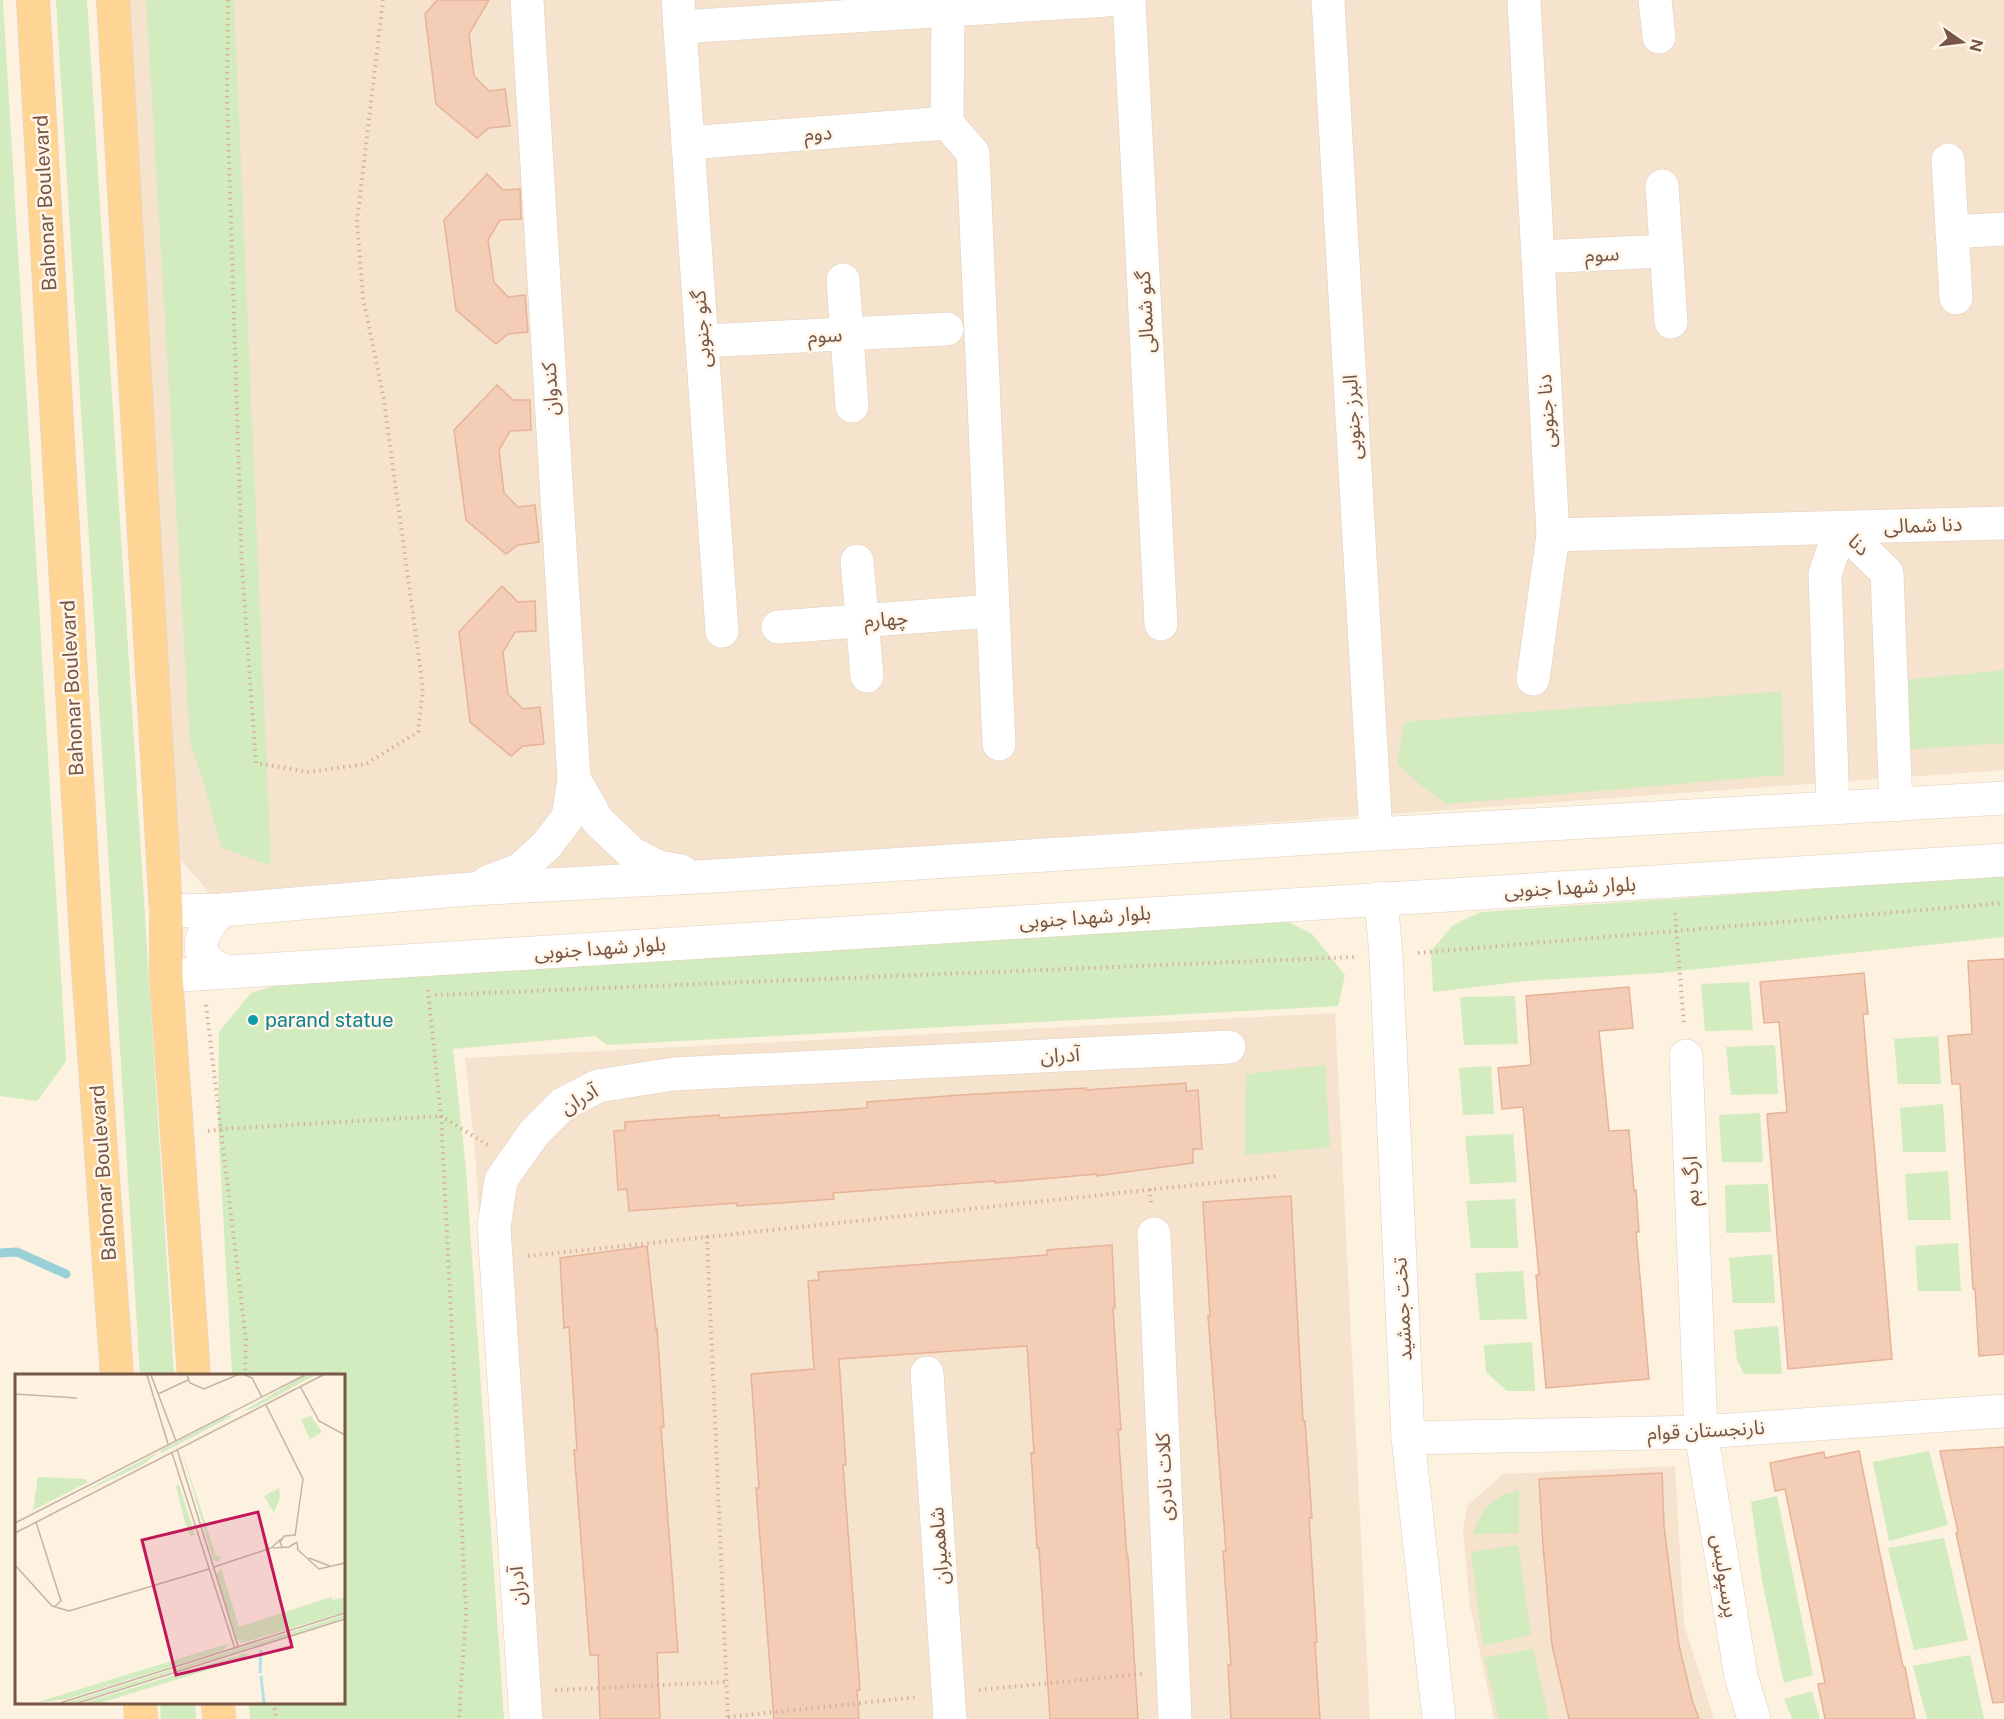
<svg xmlns="http://www.w3.org/2000/svg" width="2004" height="1719" font-family="'Public Sans','Noto Sans Arabic',sans-serif">
  <style>
    .residential { fill: #f5e3ce }
    .green { fill: #d2ebbf }
    .lines { fill: none; stroke-linecap: round; stroke-linejoin: round }
    .stream { stroke: #9ad1d9; stroke-width: 9 }
    .building { fill: #f4cdb7; stroke: #e7b396; stroke-width: 1.5 }
    .minor-casing { stroke: #e2cdbc; stroke-width: 34 }
    .major-casing { stroke: #dbd3cf; stroke-width: 34 }
    .path { stroke: #d8b19a; stroke-width: 4; stroke-dasharray: 1.5 4.5; stroke-linecap: butt }
    .minor { stroke: #fff; stroke-width: 33 }
    .major { stroke: #ffd596; stroke-width: 33 }
    .culture-dot { fill: #0f9aa8; stroke: #fff5e8; stroke-width: 2 }
    .labels { text-anchor: middle; dominant-baseline: central; stroke-width: 5; stroke-linejoin: round; paint-order: stroke }
    .street-label { font-size: 20px; fill: #755647; stroke: #fff5e8 }
    .culture-label { font-size: 20px; fill: #0d838f; stroke: #fff5e8; text-anchor: start }
    .inset-river { fill: none; stroke: #b4e1e7; stroke-width: 3 }
    .inset-road { fill: none; stroke: #c7b3a3; stroke-width: 1.5 }
    .view { fill: #c2185b; fill-opacity: 0.15; stroke: #c2185b; stroke-width: 3 }
    .inset-edge { fill: none; stroke: #755647; stroke-width: 3 }
  </style>
  <rect width="100%" height="100%" fill="#fdf1e0"/>
  <g class="residential">
    <path d="M 127,0 L 2004,0 L 2004,770 L 214,898 L 177,856 Z"/>
    <path d="M 1335,1013 L 1370,1719 L 511,1719 L 475,1151 L 465,1058 Z"/>
    <path d="M 1675,1466 L 1684,1624 L 1714,1719 L 1494,1719 L 1470,1606 L 1463,1530 L 1468,1505 L 1503,1474 Z"/>
  </g>
  <g class="green">
    <path d="M 0,0 L 3,0 L 66,1061 L 37,1101 L 0,1096 Z"/>
    <path d="M 56,0 L 87,0 L 174,1375 L 140,1375 Z"/>
    <path d="M 146,0 L 234,0 L 271,866 L 221,847 L 202,777 L 190,744 Z"/>
    <path d="M 2004,670 L 2004,743 L 1905,750 L 1904,680 Z"/>
    <path d="M 1782,691 L 1784,775 L 1446,804 L 1423,787 L 1397,764 L 1404,722 Z"/>
    <path d="M 2004,876 L 2004,937 L 1661,973 L 1525,981 L 1433,992 L 1431,951 L 1453,925 L 1481,912 Z"/>
    <path d="M 1271,913 L 1312,934 L 1345,975 L 1338,1006 L 607,1045 L 595,1036 L 453,1049 L 466,1170 L 504,1719 L 250,1719 L 249,1703 L 344,1702 L 344,1376 L 232,1375 L 218,1123 L 219,1032 L 251,993 L 304,977 Z"/>
    <path d="M 1749,982 L 1753,1030 L 1705,1031 L 1701,984 Z"/>
    <path d="M 1515,996 L 1518,1044 L 1464,1045 L 1460,997 Z"/>
    <path d="M 1938,1036 L 1941,1084 L 1898,1084 L 1894,1039 Z"/>
    <path d="M 1775,1045 L 1778,1094 L 1731,1095 L 1726,1047 Z"/>
    <path d="M 1325,1065 L 1330,1147 L 1245,1155 L 1246,1074 Z"/>
    <path d="M 1491,1066 L 1494,1114 L 1463,1115 L 1459,1068 Z"/>
    <path d="M 1943,1104 L 1946,1152 L 1903,1152 L 1900,1108 Z"/>
    <path d="M 1760,1113 L 1763,1162 L 1722,1162 L 1719,1115 Z"/>
    <path d="M 1513,1134 L 1517,1182 L 1470,1184 L 1465,1136 Z"/>
    <path d="M 1948,1171 L 1951,1220 L 1908,1220 L 1905,1174 Z"/>
    <path d="M 1768,1184 L 1771,1232 L 1726,1233 L 1725,1185 Z"/>
    <path d="M 1515,1199 L 1518,1248 L 1471,1248 L 1466,1201 Z"/>
    <path d="M 1958,1243 L 1961,1291 L 1918,1291 L 1915,1246 Z"/>
    <path d="M 1772,1254 L 1775,1303 L 1733,1303 L 1729,1258 Z"/>
    <path d="M 1523,1271 L 1527,1319 L 1480,1320 L 1475,1273 Z"/>
    <path d="M 1778,1326 L 1782,1374 L 1744,1374 L 1737,1360 L 1734,1330 Z"/>
    <path d="M 1532,1342 L 1535,1391 L 1507,1391 L 1486,1372 L 1484,1345 Z"/>
    <path d="M 1929,1451 L 1948,1525 L 1889,1541 L 1873,1462 Z"/>
    <path d="M 1519,1490 L 1519,1533 L 1473,1534 C 1483,1507 1491,1497 1519,1490 Z"/>
    <path d="M 1777,1496 L 1813,1675 L 1784,1683 L 1762,1581 L 1751,1502 Z"/>
    <path d="M 1944,1538 L 1968,1640 L 1914,1650 L 1888,1548 Z"/>
    <path d="M 1518,1545 L 1531,1635 L 1483,1646 L 1471,1552 Z"/>
    <path d="M 1533,1649 L 1549,1719 L 1499,1719 L 1484,1658 Z"/>
    <path d="M 1970,1655 L 1984,1719 L 1927,1719 L 1913,1666 Z"/>
    <path d="M 1812,1691 L 1820,1719 L 1792,1719 L 1784,1699 Z"/>
    <path d="M 160,1703 L 195,1703 L 196,1719 L 161,1719 Z"/>
  </g>
  <g class="lines">
    <path class="stream" d="M 0,1253 L 17,1252 L 66,1274"/>
  </g>
  <g class="building">
    <path d="M 437,0 L 489,0 L 469,34 L 474,76 L 489,91 L 505,89 L 510,126 L 489,128 L 477,138 L 436,104 L 425,14 Z"/>
    <path d="M 487,174 L 503,190 L 520,189 L 521,219 L 500,220 L 488,240 L 494,282 L 508,297 L 525,295 L 528,332 L 508,334 L 496,344 L 456,310 L 444,220 Z"/>
    <path d="M 497,385 L 513,400 L 530,400 L 531,430 L 510,431 L 499,450 L 504,493 L 518,507 L 535,505 L 539,542 L 518,545 L 506,554 L 466,520 L 454,430 Z"/>
    <path d="M 502,586 L 518,602 L 535,601 L 536,631 L 515,632 L 503,652 L 508,694 L 523,709 L 540,707 L 544,744 L 523,746 L 511,756 L 470,722 L 459,632 Z"/>
    <path d="M 2004,959 L 2004,1354 L 1979,1356 L 1975,1289 L 1973,1289 L 1960,1084 L 1952,1084 L 1948,1036 L 1972,1034 L 1968,961 Z"/>
    <path d="M 1864,973 L 1868,1014 L 1863,1014 L 1892,1359 L 1788,1369 L 1767,1114 L 1787,1112 L 1779,1022 L 1764,1023 L 1760,982 Z"/>
    <path d="M 1629,987 L 1633,1028 L 1599,1031 L 1609,1131 L 1629,1130 L 1634,1191 L 1636,1190 L 1639,1232 L 1636,1232 L 1649,1379 L 1546,1388 L 1536,1275 L 1539,1275 L 1523,1107 L 1502,1109 L 1498,1068 L 1531,1065 L 1526,996 Z"/>
    <path d="M 1186,1083 L 1186,1091 L 1198,1090 L 1202,1149 L 1193,1149 L 1193,1163 L 1097,1176 L 1097,1174 L 995,1183 L 995,1181 L 833,1193 L 834,1199 L 737,1206 L 737,1203 L 629,1211 L 627,1189 L 618,1190 L 614,1131 L 625,1130 L 625,1122 L 719,1115 L 720,1118 L 867,1108 L 867,1102 L 961,1095 L 1086,1088 L 1086,1090 Z"/>
    <path d="M 1291,1196 L 1303,1421 L 1305,1421 L 1312,1518 L 1309,1518 L 1317,1642 L 1315,1642 L 1320,1719 L 1231,1719 L 1228,1665 L 1231,1665 L 1223,1551 L 1226,1551 L 1208,1316 L 1210,1316 L 1203,1202 Z"/>
    <path d="M 1112,1245 L 1115,1308 L 1113,1309 L 1121,1430 L 1118,1430 L 1127,1557 L 1128,1557 L 1138,1719 L 1050,1719 L 1039,1548 L 1037,1548 L 1031,1453 L 1034,1453 L 1027,1346 L 839,1359 L 846,1465 L 843,1465 L 860,1690 L 857,1690 L 859,1719 L 774,1719 L 756,1488 L 759,1488 L 751,1374 L 814,1369 L 808,1281 L 819,1280 L 818,1272 L 1047,1255 L 1047,1250 Z"/>
    <path d="M 647,1246 L 656,1330 L 657,1329 L 664,1427 L 661,1427 L 678,1652 L 657,1653 L 660,1719 L 600,1719 L 598,1655 L 590,1655 L 574,1450 L 577,1450 L 569,1327 L 564,1328 L 560,1258 Z"/>
    <path d="M 2004,1447 L 2004,1702 L 1993,1703 L 1956,1533 L 1958,1532 L 1940,1451 Z"/>
    <path d="M 1859,1451 L 1903,1667 L 1905,1667 L 1915,1719 L 1825,1719 L 1818,1684 L 1825,1683 L 1785,1489 L 1775,1491 L 1770,1463 L 1824,1452 L 1825,1458 Z"/>
    <path d="M 1662,1473 L 1664,1526 L 1679,1645 L 1692,1700 L 1699,1719 L 1569,1719 L 1552,1645 L 1543,1546 L 1539,1479 Z"/>
  </g>
  <g class="lines">
    <defs>
      <g id="minor">
        <path d="M 678,0 L 722,631"/>
        <path d="M 1129,0 L 1161,624"/>
        <path d="M 1328,0 L 1376,834"/>
        <path d="M 1524,0 L 1553,535 L 2004,523"/>
        <path d="M 1655,0 L 1659,37"/>
        <path d="M 948,10 L 947,123 L 973,153 L 999,744"/>
        <path d="M 680,27 L 1108,0"/>
        <path d="M 688,143 L 947,123"/>
        <path d="M 1948,160 L 1956,298"/>
        <path d="M 1662,186 L 1671,322"/>
        <path d="M 1952,232 L 2004,229"/>
        <path d="M 1538,257 L 1666,251"/>
        <path d="M 843,280 L 852,406"/>
        <path d="M 702,341 L 947,329"/>
        <path d="M 857,561 L 867,676"/>
        <path d="M 778,627 L 993,611"/>
        <path d="M 1533,679 L 1553,535"/>
        <path d="M 574,779 L 598,821 L 633,854 L 658,867 L 681,871"/>
        <path d="M 1833,808 L 1825,574 L 1841,528 L 1887,573 L 1896,805"/>
        <path d="M 488,882 L 519,870 L 546,846 L 568,817 L 574,779 L 527,0"/>
        <path d="M 1381,898 L 1386,956 L 1408,1438 L 1439,1719"/>
        <path d="M 222,910 C 198,934 188,958 228,972"/>
        <path d="M 166,911 L 222,910 L 470,889 L 715,876 L 1376,834 L 2004,798"/>
        <path d="M 166,976 L 2004,860"/>
        <path d="M 1686,1056 L 1701,1432 L 1741,1676 L 1754,1719"/>
        <path d="M 1154,1234 L 1175,1719"/>
        <path d="M 927,1373 L 950,1719"/>
        <path d="M 1408,1438 L 1701,1432 L 2004,1411"/>
        <path d="M 526,1719 L 494,1227 L 501,1180 L 534,1133 L 563,1104 L 598,1086 L 673,1074 L 1229,1047"/>
      </g>
      <g id="major">
        <path d="M 33,0 L 87,954 L 117,1376"/>
        <path d="M 113,0 L 166,911 L 166,976 L 194,1376"/>
        <path d="M 140,1702 L 141,1719"/>
        <path d="M 218,1702 L 219,1719"/>
      </g>
    </defs>
    <use href="#minor" class="minor-casing"/>
    <use href="#major" class="major-casing"/>
    <g class="path">
      <path d="M 228,0 L 227,98 L 242,568 L 256,763 L 308,772 L 366,764 L 418,732 L 423,688 L 383,394 L 363,298 L 357,222 L 383,0"/>
      <path d="M 1675,913 L 1684,1025"/>
      <path d="M 1418,953 L 2004,903"/>
      <path d="M 428,990 L 441,1116 L 488,1145"/>
      <path d="M 435,995 L 1354,957"/>
      <path d="M 206,1005 L 246,1340 L 245,1376"/>
      <path d="M 208,1131 L 221,1129 L 441,1116 L 466,1611 L 459,1719"/>
      <path d="M 1150,1189 L 1151,1204"/>
      <path d="M 707,1236 L 728,1719"/>
      <path d="M 528,1256 L 1279,1176"/>
      <path d="M 555,1690 L 726,1682"/>
      <path d="M 979,1690 L 1142,1674"/>
      <path d="M 274,1702 L 276,1719"/>
      <path d="M 728,1717 L 918,1697"/>
    </g>
    <use href="#minor" class="minor"/>
    <use href="#major" class="major"/>
  </g>
  <circle class="culture-dot" cx="253" cy="1020" r="6"/>
  <g class="labels">
    <g class="street-label">
      <text transform="translate(818 133) rotate(-4)">دوم</text>
      <text transform="translate(45 203) rotate(-93)">Bahonar Boulevard</text>
      <text transform="translate(1602 254) rotate(-3)">سوم</text>
      <text transform="translate(1145 312) rotate(-93)">گنو شمالی</text>
      <text transform="translate(701 329) rotate(-94)">گنو جنوبی</text>
      <text transform="translate(825 335) rotate(-3)">سوم</text>
      <text transform="translate(550 389) rotate(-93)">کندوان</text>
      <text transform="translate(1546 411) rotate(-93)">دنا جنوبی</text>
      <text transform="translate(1352 417) rotate(-93)">البرز جنوبی</text>
      <text transform="translate(1923 525) rotate(-2)">دنا شمالی</text>
      <text transform="translate(1859 545) rotate(44)">دنا</text>
      <text transform="translate(886 619) rotate(-4)">چهارم</text>
      <text transform="translate(72 688) rotate(-93)">Bahonar Boulevard</text>
      <text transform="translate(1570 887) rotate(-3)">بلوار شهدا جنوبی</text>
      <text transform="translate(1085 917) rotate(-4)">بلوار شهدا جنوبی</text>
      <text transform="translate(600 948) rotate(-4)">بلوار شهدا جنوبی</text>
      <text transform="translate(1060 1055) rotate(-3)">آدران</text>
      <text transform="translate(579 1099) rotate(-30)">آدران</text>
      <text transform="translate(103 1173) rotate(-94)">Bahonar Boulevard</text>
      <text transform="translate(1691 1181) rotate(-92)">ارگ بم</text>
      <text transform="translate(1402 1309) rotate(-93)">تخت جمشید</text>
      <text transform="translate(1706 1430) rotate(-3)">نارنجستان قوام</text>
      <text transform="translate(1164 1477) rotate(-92)">کلات نادری</text>
      <text transform="translate(939 1546) rotate(-94)">شاهمیران</text>
      <text transform="translate(1725 1576) rotate(81)">پرسپولیس</text>
      <text transform="translate(517 1586) rotate(-94)">آدران</text>
    </g>
    <g class="culture-label">
      <text x="265" y="1020">parand statue</text>
    </g>
  </g>
  <g transform="translate(15 1374)">
    <rect width="330" height="330" fill="#fdf1e0"/>
    <path d="M 300,1 L 239,34 L 226,38 L 289,2 ZM 219,41 L 147,79 L 144,77 L 211,42 ZM 296,42 L 307,58 L 295,65 L 286,46 ZM 166,74 L 201,182 L 206,182 L 204,188 L 198,186 ZM 143,79 L 127,91 L 58,123 L 141,79 ZM 23,103 L 71,105 L 73,108 L 18,136 ZM 164,111 L 171,133 L 180,161 L 175,162 L 170,149 L 161,112 ZM 264,114 L 265,123 L 259,139 L 249,122 ZM 206,194 L 224,253 L 316,223 L 318,226 L 330,223 L 330,238 L 227,269 L 222,265 L 201,201 ZM 330,241 L 330,244 L 59,329 L 51,329 ZM 215,269 L 208,276 L 52,325 L 20,329 ZM 231,279 L 235,283 L 85,329 L 69,329 Z" fill="#d2ebbf"/>
    <path class="inset-river" d="M 245,299 L 246,276M 246,302 L 249,329"/>
    <path class="inset-road" d="M 132,1 L 153,70M 136,1 L 161,67M 172,1 L 175,9 L 189,15 L 222,1M 230,1 L 237,4 L 247,23M 285,12 L 304,47 L 330,61M 0,20 L 62,24M 143,20 L 173,6M 251,31 L 288,105 L 280,162M 162,75 L 223,272M 157,79 L 220,275M 21,148 L 46,227 L 39,233M 0,149 L 290,1M 0,159 L 308,1M 282,168 L 283,176 L 304,195 L 330,189M 267,173 L 265,168 L 269,162 L 280,161M 258,174 L 274,173 L 282,168M 294,184 L 315,192M 0,191 L 37,232 L 54,237 L 194,195M 199,193 L 256,174 L 266,165M 45,329 L 330,239M 63,329 L 330,245"/>
    <path class="view" d="M 243,138 L 277,273 L 161,301 L 127,166 Z"/>
    <rect width="330" height="330" class="inset-edge"/>
  </g>
  <g transform="translate(1962 42) rotate(104)" stroke="#fff5e8" stroke-width="4.5" paint-order="stroke">
  <path d="M0-4.5L10 22L0 15L-10 22Z" fill="#755647"/>
  <text y="-9" font-size="16" font-weight="bold" text-anchor="middle" fill="#755647">N</text>
  </g>
</svg>
